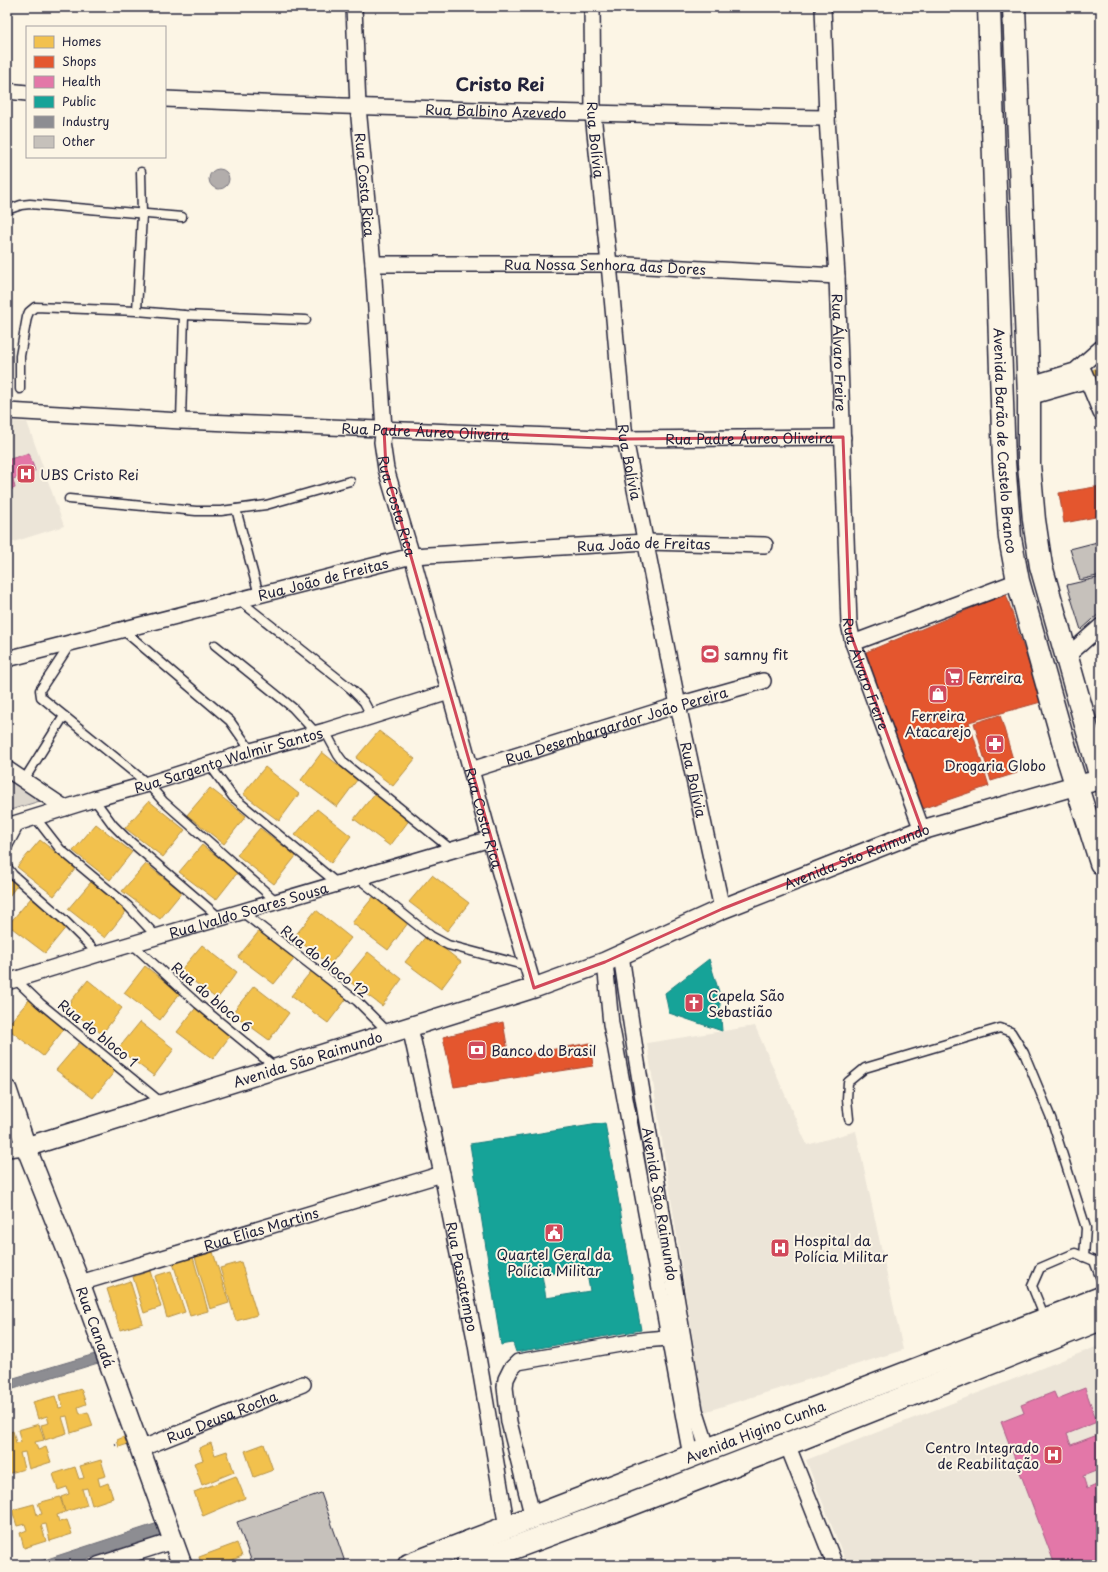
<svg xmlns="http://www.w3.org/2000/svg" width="1108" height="1572" font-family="'Playpen Sans',sans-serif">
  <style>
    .built { fill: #ece5d8 }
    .green { fill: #dcd6cc; stroke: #7f7c84 }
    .water { fill: #b2adab; stroke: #78757e }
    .homes { fill: #f2c14e; stroke: #b49148 }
    .shops { fill: #e4572e; stroke: #aa4732 }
    .health { fill: #e377a8; stroke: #a95e87 }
    .public { fill: #17a398; stroke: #1a7c7c; fill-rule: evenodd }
    .industry { fill: #8d8d92; stroke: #6d6d78 }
    .building { fill: #c6c1bb; stroke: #22223b }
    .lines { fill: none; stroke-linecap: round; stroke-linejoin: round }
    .service-casing { stroke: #22223b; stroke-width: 11 }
    .minor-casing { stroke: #22223b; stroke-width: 18 }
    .tertiary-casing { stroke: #22223b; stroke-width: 22 }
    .primary-casing { stroke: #22223b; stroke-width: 25 }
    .path { stroke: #22223b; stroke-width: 2.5; stroke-dasharray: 1 3; stroke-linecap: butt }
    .service { stroke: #fcf5e5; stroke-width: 8 }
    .minor { stroke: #fcf5e5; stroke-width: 15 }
    .tertiary { stroke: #fcf5e5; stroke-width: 19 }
    .primary { stroke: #fcf5e5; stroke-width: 22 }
    .marked { fill: none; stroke: #d1495b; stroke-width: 3; stroke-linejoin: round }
    .labels { text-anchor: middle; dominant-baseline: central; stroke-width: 4; stroke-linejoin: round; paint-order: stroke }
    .street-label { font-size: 14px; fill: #22223b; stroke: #fcf5e5 }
    .poi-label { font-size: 14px; fill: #22223b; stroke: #fcf5e5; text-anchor: start }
    .district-label { font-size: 18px; font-weight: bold; fill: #22223b; stroke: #fcf5e5 }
  </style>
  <rect width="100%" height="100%" fill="#fcf5e5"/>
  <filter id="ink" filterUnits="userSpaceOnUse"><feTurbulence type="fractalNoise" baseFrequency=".025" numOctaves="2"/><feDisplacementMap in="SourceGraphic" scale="8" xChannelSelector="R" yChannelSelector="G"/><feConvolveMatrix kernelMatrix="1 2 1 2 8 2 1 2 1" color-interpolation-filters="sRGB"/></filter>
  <g filter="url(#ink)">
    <g class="built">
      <path d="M 7,421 L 27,422 L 64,526 L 7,544 Z"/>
      <path d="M 755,1026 L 807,1145 L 856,1131 L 903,1350 L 704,1412 L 647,1043 Z"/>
      <path d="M 1101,1345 L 1101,1565 L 847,1565 L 806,1460 Z"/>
    </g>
    <path class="green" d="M 7,775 L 43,800 L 7,811 Z"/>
    <circle class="water" cx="219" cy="179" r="10"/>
    <g class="homes">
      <path d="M 1101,364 L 1101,392 L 1092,371 Z"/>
      <path d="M 379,731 L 415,759 L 393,786 L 356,758 Z"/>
      <path d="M 322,752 L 357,780 L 337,807 L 301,780 Z"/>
      <path d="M 265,767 L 299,794 L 279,821 L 243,794 Z"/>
      <path d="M 210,788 L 246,816 L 224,844 L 187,815 Z"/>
      <path d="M 376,792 L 410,819 L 390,846 L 354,819 Z"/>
      <path d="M 149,801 L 185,830 L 163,857 L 125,828 Z"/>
      <path d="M 317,809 L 351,836 L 331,863 L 295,835 Z"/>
      <path d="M 96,824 L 132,852 L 110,880 L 73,851 Z"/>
      <path d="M 260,828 L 296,856 L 274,884 L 237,855 Z"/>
      <path d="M 40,840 L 76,868 L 54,896 L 17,867 Z"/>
      <path d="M 202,845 L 238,872 L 216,900 L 179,872 Z"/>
      <path d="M 146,864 L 182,892 L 160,919 L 122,891 Z"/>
      <path d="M 432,875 L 469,903 L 447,931 L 409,902 Z"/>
      <path d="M 7,876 L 18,884 L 7,899 Z"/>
      <path d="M 91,882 L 127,910 L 105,938 L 68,909 Z"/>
      <path d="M 374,896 L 408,923 L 388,950 L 352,923 Z"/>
      <path d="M 31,898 L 67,926 L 45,953 L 8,925 Z"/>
      <path d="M 316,910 L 351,938 L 330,965 L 294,937 Z"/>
      <path d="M 260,930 L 295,958 L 274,984 L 238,957 Z"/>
      <path d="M 427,935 L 461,962 L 441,989 L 405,962 Z"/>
      <path d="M 202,945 L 237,972 L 217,999 L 180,971 Z"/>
      <path d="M 368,952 L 402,979 L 382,1006 L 346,979 Z"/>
      <path d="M 145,966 L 180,993 L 160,1020 L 124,993 Z"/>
      <path d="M 313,969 L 348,997 L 328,1023 L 291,996 Z"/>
      <path d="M 88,980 L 122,1008 L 102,1034 L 66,1007 Z"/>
      <path d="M 254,986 L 289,1013 L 269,1040 L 232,1013 Z"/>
      <path d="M 29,1000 L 65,1028 L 43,1056 L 7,1028 L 7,1026 Z"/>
      <path d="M 198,1005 L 233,1032 L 213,1059 L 177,1032 Z"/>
      <path d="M 140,1022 L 174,1049 L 154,1076 L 118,1049 Z"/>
      <path d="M 79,1043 L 115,1071 L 93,1098 L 56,1070 Z"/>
      <path d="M 213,1252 L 229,1303 L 210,1309 L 195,1257 Z"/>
      <path d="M 193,1257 L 208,1311 L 190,1316 L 173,1263 Z"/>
      <path d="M 241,1262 L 257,1315 L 236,1321 L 220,1268 Z"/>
      <path d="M 150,1271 L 161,1307 L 144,1313 L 133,1277 Z"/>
      <path d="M 171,1271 L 185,1312 L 167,1318 L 155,1276 Z"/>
      <path d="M 130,1281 L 143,1323 L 120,1330 L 107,1289 Z"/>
      <path d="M 81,1389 L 86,1404 L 78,1407 L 80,1414 L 88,1412 L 93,1426 L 71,1433 L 67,1416 L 62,1417 L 67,1433 L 45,1440 L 41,1425 L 49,1423 L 47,1416 L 38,1419 L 33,1402 L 55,1396 L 59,1408 L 63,1407 L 60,1395 Z"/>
      <path d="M 39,1424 L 44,1440 L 35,1442 L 38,1450 L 46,1447 L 51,1462 L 29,1469 L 25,1452 L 20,1453 L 24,1469 L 7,1474 L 7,1433 L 13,1431 L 16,1443 L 21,1442 L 18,1430 Z"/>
      <path d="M 126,1436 L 128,1444 L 119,1447 L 117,1440 Z"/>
      <path d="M 211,1443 L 215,1455 L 227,1451 L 234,1472 L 202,1485 L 194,1463 L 203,1460 L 199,1448 Z"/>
      <path d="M 264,1444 L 273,1470 L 254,1477 L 245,1451 Z"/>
      <path d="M 101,1460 L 106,1476 L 98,1478 L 100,1486 L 108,1483 L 113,1498 L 92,1505 L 87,1488 L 82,1489 L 87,1505 L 65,1512 L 61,1497 L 69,1494 L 67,1487 L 58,1490 L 53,1474 L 75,1467 L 79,1479 L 84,1478 L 80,1466 Z"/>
      <path d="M 236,1476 L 245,1498 L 203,1516 L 194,1492 Z"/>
      <path d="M 60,1497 L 65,1512 L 57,1515 L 59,1522 L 67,1520 L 72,1534 L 50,1541 L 46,1524 L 41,1525 L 46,1541 L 24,1548 L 20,1533 L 27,1530 L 25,1524 L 17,1526 L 12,1510 L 34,1504 L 37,1515 L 42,1514 L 38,1503 Z"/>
      <path d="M 7,1514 L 12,1528 L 7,1530 Z"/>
      <path d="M 237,1543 L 242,1556 L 220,1565 L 201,1565 L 199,1557 Z"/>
    </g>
    <g class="shops">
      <path d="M 1101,486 L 1101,516 L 1064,523 L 1059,493 Z"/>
      <path d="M 1006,594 L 1041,702 L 969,722 L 989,786 L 921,809 L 866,652 Z"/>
      <path d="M 1000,715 L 1017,773 L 991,781 L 974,723 Z"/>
      <path d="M 503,1022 L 509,1057 L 590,1043 L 593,1066 L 454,1087 L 443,1037 Z"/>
    </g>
    <g class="health">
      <path d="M 29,453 L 35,471 L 13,479 L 15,488 L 7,491 L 7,460 Z"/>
      <path d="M 1085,1388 L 1097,1422 L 1067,1434 L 1071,1445 L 1100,1434 L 1101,1435 L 1101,1469 L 1083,1476 L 1087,1489 L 1101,1483 L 1101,1565 L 1055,1565 L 1001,1422 L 1024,1413 L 1021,1405 L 1054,1392 L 1057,1399 Z"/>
    </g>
    <g class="public">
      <path d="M 709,959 L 719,992 L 722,1031 L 669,1013 L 665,993 Z"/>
      <path d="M 605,1123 L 641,1330 L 516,1352 L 513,1343 L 501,1345 L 470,1144 ZM 586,1268 L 590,1291 L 546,1298 L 542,1275 Z"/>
    </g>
    <g class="industry">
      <path d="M 95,1354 L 98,1363 L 7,1391 L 7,1380 Z"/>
      <path d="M 158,1523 L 163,1535 L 68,1565 L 29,1565 Z"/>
    </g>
    <g class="building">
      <path d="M 1101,541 L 1101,575 L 1080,580 L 1070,549 Z"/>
      <path d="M 1101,577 L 1101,612 L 1081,630 L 1067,585 Z"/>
      <path d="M 321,1493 L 346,1565 L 253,1565 L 237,1522 Z"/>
    </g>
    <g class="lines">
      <defs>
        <g id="service">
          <path d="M 7,210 L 21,205 L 30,204 L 182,217"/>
          <path d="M 137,311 L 142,214 L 141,172"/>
          <path d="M 20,389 L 20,356 L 27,317 L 29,312 L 35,307 L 137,311 L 184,315 L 306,320"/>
          <path d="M 181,421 L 184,315"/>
          <path d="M 69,499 L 196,511 L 221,511 L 266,505 L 350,481"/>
          <path d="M 236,509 L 259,595"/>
          <path d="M 239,600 L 350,688 L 364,702 L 372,717"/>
          <path d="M 123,630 L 230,721 L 251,751"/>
          <path d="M 71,643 L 40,690 L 41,697 L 148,784 L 163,801 L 277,902"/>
          <path d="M 215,645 L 293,708 L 316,733"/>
          <path d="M 325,731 L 338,755 L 344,763 L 452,850"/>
          <path d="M 209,764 L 233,797 L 338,884"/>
          <path d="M 24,780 L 64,716"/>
          <path d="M 94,799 L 113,825 L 125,837 L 220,918"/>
          <path d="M 35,817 L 60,849 L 128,906 L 157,937"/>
          <path d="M 7,848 L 21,822"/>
          <path d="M 7,867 L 13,875 L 63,919 L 98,954"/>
          <path d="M 358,878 L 431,936 L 448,945 L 527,966"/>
          <path d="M 242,912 L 357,1001 L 389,1033"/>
          <path d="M 132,944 L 198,1004 L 276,1068"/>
          <path d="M 16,980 L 40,1003 L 162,1103"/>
          <path d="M 849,1119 L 847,1099 L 848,1082 L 865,1068 L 1000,1028 L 1011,1032 L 1024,1053 L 1051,1118 L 1086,1228 L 1084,1257"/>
          <path d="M 1045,1318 L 1032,1286 L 1040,1268 L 1075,1253 L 1094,1261 L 1101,1279"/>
        </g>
        <g id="minor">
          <path id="s1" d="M 354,7 L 358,107 L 373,264 L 384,429 L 382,442 L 386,469 L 412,556 L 490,839 L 534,988"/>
          <path id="s2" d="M 592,7 L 593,114 L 609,264 L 625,439 L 678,705 L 722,909"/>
          <path id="s3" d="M 823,7 L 827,118 L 837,276 L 849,624 L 853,643 L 922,830"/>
          <path d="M 7,91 L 27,93"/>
          <path id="s4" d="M 165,99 C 386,109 606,114 827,118"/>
          <path id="s5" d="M 373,264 L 609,264 L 837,276"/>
          <path d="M 1084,372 L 1101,413"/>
          <path d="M 1028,385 L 1075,371 L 1101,348"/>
          <path d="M 1029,397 L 1088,380"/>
          <path id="s6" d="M 7,411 L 181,421 L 625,439 L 843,437"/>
          <path d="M 853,643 L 1018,581"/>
          <path d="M 1066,657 L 1101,626"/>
          <path id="s7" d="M 7,659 L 412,556 L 646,542 L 765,545"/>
          <path d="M 7,769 L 65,808"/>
          <path id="s8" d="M 471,770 L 678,705 L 763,681"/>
          <path id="s9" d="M 7,826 L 94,799 L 148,784 L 251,751 L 325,731 L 449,692"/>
          <path id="s10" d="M 621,955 L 636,1056 L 695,1410 L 708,1450"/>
          <path d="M 605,962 L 611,1024 L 616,1050 L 691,1456"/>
          <path id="s11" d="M 7,982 L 98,954 L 490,839"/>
          <path id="s12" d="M 410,1027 L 442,1174 L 475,1339 L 507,1528"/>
          <path d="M 7,1149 L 26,1147"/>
          <path id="s13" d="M 80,1283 L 442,1174"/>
          <path d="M 787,1444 L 835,1565"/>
          <path id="s14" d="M 140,1449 L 303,1384"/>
          <path d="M 533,1518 L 509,1422 L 505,1387 L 506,1379 L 511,1369 L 518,1362 L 643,1340 L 680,1337"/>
          <path d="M 98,1565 L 173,1541"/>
        </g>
        <g id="tertiary">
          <path id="s15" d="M 7,1090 L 26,1147 L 80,1283 L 182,1565"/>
          <path id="s16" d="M 26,1147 L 534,988 L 605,962 L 722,909 L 922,830 L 1077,785 L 1101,780"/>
        </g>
        <g id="primary">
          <path id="s17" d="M 989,7 L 1004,462 L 1010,538 L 1018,581 L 1069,762 L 1101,863"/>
          <path d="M 1014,7 L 1029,397 L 1029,464 L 1034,520 L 1041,566 L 1101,778"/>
          <path id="s18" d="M 409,1565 L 1101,1298"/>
          <path d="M 467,1565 L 627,1506 L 787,1444 L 1101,1319"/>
        </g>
      </defs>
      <use href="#service" class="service-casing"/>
      <use href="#minor" class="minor-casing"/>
      <use href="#tertiary" class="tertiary-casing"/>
      <use href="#primary" class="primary-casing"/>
      <path class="path" d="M 115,1445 L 118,1444"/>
      <use href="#service" class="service"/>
      <use href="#minor" class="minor"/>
      <use href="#tertiary" class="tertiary"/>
      <use href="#primary" class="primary"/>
    </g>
  </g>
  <path class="marked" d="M 384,429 L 625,439 L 843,437 L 850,632 L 922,830 L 722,909 L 605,962 L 534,988 L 386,469 Z"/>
  <defs>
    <symbol id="hospital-square" viewBox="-11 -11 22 22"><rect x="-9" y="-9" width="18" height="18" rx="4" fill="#d1495b" stroke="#fcf5e5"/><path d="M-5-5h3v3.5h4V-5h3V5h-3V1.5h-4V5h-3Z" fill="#fff"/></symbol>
    <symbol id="stadium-square" viewBox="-11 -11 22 22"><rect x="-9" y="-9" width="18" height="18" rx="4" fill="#d1495b" stroke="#fcf5e5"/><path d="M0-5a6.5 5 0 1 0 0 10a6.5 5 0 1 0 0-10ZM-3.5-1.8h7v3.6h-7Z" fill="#fff"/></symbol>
    <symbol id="supermarket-square" viewBox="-11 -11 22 22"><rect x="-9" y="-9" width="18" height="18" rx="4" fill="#d1495b" stroke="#fcf5e5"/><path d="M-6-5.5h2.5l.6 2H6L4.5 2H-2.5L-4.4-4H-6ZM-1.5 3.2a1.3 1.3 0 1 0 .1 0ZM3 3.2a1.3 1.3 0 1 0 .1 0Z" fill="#fff"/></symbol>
    <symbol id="shop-square" viewBox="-11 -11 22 22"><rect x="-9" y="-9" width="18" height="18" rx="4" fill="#d1495b" stroke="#fcf5e5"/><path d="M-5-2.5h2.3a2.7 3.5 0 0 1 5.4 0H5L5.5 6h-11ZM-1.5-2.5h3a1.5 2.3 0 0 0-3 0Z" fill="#fff"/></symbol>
    <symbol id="pharmacy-square" viewBox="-11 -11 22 22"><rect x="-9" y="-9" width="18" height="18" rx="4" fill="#d1495b" stroke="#fcf5e5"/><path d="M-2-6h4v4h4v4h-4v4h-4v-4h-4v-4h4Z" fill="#fff"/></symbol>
    <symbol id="church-square" viewBox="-11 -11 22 22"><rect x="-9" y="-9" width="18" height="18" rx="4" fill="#d1495b" stroke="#fcf5e5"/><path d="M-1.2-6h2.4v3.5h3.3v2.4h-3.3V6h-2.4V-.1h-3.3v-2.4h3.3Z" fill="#fff"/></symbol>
    <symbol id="bank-square" viewBox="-11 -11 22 22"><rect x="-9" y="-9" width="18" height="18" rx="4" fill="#d1495b" stroke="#fcf5e5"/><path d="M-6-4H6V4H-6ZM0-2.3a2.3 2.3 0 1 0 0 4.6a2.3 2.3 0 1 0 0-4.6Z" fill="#fff"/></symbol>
    <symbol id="civic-square" viewBox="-11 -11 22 22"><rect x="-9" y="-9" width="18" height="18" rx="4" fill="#d1495b" stroke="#fcf5e5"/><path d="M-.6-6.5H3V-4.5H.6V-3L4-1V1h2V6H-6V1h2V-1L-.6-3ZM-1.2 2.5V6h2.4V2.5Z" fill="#fff"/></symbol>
  </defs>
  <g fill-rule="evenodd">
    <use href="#hospital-square" x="15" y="463" width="22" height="22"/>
    <use href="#stadium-square" x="699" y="643" width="22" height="22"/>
    <use href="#supermarket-square" x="943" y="666" width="22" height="22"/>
    <use href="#shop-square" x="927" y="683" width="22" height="22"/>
    <use href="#pharmacy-square" x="984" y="733" width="22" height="22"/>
    <use href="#church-square" x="683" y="992" width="22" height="22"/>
    <use href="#bank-square" x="466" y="1039" width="22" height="22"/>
    <use href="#civic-square" x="543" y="1222" width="22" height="22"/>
    <use href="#hospital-square" x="769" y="1237" width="22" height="22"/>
    <use href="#hospital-square" x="1042" y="1444" width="22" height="22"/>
  </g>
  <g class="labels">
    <g class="street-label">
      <text stroke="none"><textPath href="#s4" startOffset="331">Rua Balbino Azevedo</textPath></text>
      <text stroke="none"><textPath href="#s2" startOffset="133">Rua Bolívia</textPath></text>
      <text stroke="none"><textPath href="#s1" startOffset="178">Rua Costa Rica</textPath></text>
      <text stroke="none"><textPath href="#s5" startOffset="232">Rua Nossa Senhora das Dores</textPath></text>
      <text stroke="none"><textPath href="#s3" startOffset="346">Rua Álvaro Freire</textPath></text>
      <text stroke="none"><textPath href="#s6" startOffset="419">Rua Padre Áureo Oliveira</textPath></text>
      <text stroke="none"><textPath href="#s6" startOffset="743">Rua Padre Áureo Oliveira</textPath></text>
      <text stroke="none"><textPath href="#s17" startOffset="434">Avenida Barão de Castelo Branco</textPath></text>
      <text stroke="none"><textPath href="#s2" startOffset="457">Rua Bolívia</textPath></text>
      <text stroke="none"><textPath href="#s1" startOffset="502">Rua Costa Rica</textPath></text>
      <text stroke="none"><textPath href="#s7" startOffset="650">Rua João de Freitas</textPath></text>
      <text stroke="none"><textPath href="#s7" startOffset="326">Rua João de Freitas</textPath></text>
      <text stroke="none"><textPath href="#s3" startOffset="670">Rua Álvaro Freire</textPath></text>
      <text stroke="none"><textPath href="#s8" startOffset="152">Rua Desembargardor João Pereira</textPath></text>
      <text stroke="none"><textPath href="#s9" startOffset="231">Rua Sargento Walmir Santos</textPath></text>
      <text stroke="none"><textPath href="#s2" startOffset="781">Rua Bolívia</textPath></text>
      <text stroke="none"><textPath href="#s1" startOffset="826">Rua Costa Rica</textPath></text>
      <text stroke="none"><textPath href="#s16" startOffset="881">Avenida São Raimundo</textPath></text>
      <text stroke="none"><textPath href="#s11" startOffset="252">Rua Ivaldo Soares Sousa</textPath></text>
      <text transform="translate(325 961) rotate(38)">Rua do bloco 12</text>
      <text transform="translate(212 997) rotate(40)">Rua do bloco 6</text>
      <text transform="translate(98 1033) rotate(39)">Rua do bloco 1</text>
      <text stroke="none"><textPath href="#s16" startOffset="295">Avenida São Raimundo</textPath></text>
      <text stroke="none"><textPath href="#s10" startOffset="252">Avenida São Raimundo</textPath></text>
      <text stroke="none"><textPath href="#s13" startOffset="189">Rua Elias Martins</textPath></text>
      <text stroke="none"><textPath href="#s12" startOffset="255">Rua Passatempo</textPath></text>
      <text stroke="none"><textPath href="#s15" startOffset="253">Rua Canadá</textPath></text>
      <text stroke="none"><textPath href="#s14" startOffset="88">Rua Deusa Rocha</textPath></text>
      <text stroke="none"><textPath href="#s18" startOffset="371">Avenida Higino Cunha</textPath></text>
    </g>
    <g class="poi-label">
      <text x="40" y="474">UBS Cristo Rei</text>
      <text x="724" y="654">samny fit</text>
      <text x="968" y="677">Ferreira</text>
      <text x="938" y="715" text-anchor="middle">Ferreira<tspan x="938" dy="16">Atacarejo</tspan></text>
      <text x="995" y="765" text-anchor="middle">Drogaria Globo</text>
      <text x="708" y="995">Capela São<tspan x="708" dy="16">Sebastião</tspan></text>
      <text x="491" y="1050">Banco do Brasil</text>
      <text x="794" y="1240">Hospital da<tspan x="794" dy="16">Polícia Militar</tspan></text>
      <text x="554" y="1254" text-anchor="middle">Quartel Geral da<tspan x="554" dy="16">Polícia Militar</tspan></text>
      <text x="1039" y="1447" text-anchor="end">Centro Integrado<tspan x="1039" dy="16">de Reabilitação</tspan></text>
    </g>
    <g class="district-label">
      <text x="500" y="83">Cristo Rei</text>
    </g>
  </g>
  <rect width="1108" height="1572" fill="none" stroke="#fcf5e5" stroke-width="24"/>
  <rect x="12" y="12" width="1084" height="1548" fill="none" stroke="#22223b" stroke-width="1.5" filter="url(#ink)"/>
  <rect x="26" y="26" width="140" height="132" fill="#fcf5e5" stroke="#a5a1a1"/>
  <rect x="34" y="36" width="20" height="12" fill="#f2c14e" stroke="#a5a1a1"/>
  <text x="62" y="46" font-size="12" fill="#22223b">Homes</text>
  <rect x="34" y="56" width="20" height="12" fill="#e4572e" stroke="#a5a1a1"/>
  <text x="62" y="66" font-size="12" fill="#22223b">Shops</text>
  <rect x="34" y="76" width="20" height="12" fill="#e377a8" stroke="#a5a1a1"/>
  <text x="62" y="86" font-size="12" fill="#22223b">Health</text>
  <rect x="34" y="96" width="20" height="12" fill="#17a398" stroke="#a5a1a1"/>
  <text x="62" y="106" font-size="12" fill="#22223b">Public</text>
  <rect x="34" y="116" width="20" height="12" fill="#8d8d92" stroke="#a5a1a1"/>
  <text x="62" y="126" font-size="12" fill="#22223b">Industry</text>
  <rect x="34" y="136" width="20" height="12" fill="#c6c1bb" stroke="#a5a1a1"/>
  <text x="62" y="146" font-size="12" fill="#22223b">Other</text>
</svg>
